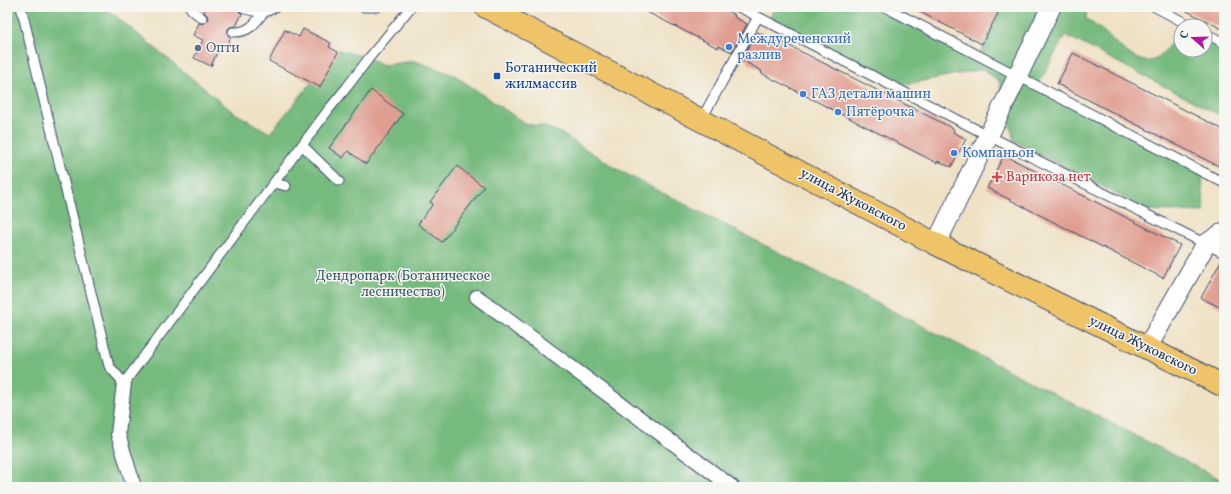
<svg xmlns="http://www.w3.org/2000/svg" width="1231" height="494" font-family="Vollkorn,serif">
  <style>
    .forest { fill: #76ba7e; stroke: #48746e }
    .building { fill: #e09e91 }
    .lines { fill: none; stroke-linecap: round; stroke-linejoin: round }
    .service-casing { stroke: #3b4a6d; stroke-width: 11 }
    .pedestrian-casing { stroke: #3b4a6d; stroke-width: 16 }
    .minor-casing { stroke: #3b4a6d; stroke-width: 21 }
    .primary-casing { stroke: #3b4a6d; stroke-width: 24 }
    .service { stroke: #fff; stroke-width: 9 }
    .pedestrian { stroke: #fff; stroke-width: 14 }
    .minor { stroke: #fff; stroke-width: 19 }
    .primary { stroke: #efc469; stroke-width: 22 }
    .shop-dot { fill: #3f7fe0; stroke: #f6f6f2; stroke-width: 1.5 }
    .service-dot { fill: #5c6f8a; stroke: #f6f6f2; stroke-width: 1.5 }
    .transit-dot { fill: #1a4fb4; stroke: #f6f6f2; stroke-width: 1.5 }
    .health-dot { fill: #e0444e; stroke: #f6f6f2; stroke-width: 1.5 }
    .labels { text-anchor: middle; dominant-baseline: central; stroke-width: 3; stroke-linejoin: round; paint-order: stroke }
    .shop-label { font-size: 14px; fill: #366cbe; stroke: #f6f6f2; text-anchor: start }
    .service-label { font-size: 14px; fill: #4e5e75; stroke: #f6f6f2; text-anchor: start }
    .transit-label { font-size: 14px; fill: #164399; stroke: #f6f6f2; text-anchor: start }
    .health-label { font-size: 14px; fill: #be3a42; stroke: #f6f6f2; text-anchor: start }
    .street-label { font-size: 14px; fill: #1b2f5e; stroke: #f6f6f2 }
    .park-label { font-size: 14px; fill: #395a6c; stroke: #f6f6f2 }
  </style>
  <rect width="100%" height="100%" fill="#f6f6f2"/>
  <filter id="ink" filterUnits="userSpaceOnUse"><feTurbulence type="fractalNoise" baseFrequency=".025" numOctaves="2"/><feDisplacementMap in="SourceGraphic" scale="8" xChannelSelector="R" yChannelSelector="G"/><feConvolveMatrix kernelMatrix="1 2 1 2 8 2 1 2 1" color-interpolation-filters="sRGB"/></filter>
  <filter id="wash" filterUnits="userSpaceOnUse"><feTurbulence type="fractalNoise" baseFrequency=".012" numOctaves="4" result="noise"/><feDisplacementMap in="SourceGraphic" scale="16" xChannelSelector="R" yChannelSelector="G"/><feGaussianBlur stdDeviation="0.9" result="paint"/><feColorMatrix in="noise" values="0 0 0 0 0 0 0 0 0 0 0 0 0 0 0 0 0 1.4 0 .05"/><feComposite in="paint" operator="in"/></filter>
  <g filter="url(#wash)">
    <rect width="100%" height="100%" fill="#efe1c4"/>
    <g class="forest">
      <path d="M 7,7 L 99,7 L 112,13 L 233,112 L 270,133 L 338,50 L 369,58 L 382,65 L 415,61 L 454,75 L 526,124 L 545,127 L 559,132 L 620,171 L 1224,481 L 1224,487 L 7,487 Z"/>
      <path d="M 774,7 L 886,7 L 979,55 L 1002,7 L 1087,7 L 1086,19 C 1092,23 1098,27 1104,32 C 1116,42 1138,69 1156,59 C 1161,57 1176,36 1181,31 L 1181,50 L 1205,50 L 1205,34 L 1224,44 L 1224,116 L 1214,112 L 1065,35 L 1037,87 L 1202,172 L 1204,212 L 1148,210 L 1014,141 L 999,81 L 983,69 L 902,85 L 770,19 Z"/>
    </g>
    <g id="blocks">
      <g class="building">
        <path d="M 207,7 L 239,7 L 239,11 L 242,14 L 236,26 L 230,27 L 228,29 L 228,35 L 231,37 L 224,50 L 219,48 L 211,66 L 194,58 L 203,40 L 193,35 L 199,23 L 204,24 L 207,21 L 208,16 L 204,12 Z"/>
        <path d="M 637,7 L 719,7 L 735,15 L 734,17 L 747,24 L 732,52 L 719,46 L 718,48 Z"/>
        <path d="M 910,7 L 986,7 L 998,13 L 982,44 Z"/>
        <path d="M 1179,7 L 1224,7 L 1224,30 Z"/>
        <path d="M 303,29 L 331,43 L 329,47 L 338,52 L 320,87 L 269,61 L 285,30 L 299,37 Z"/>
        <path d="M 757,32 L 777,42 L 778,40 L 954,129 L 953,132 L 966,139 L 951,167 L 938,161 L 937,163 L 761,73 L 762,71 L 747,63 L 748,61 L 742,58 Z"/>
        <path d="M 1073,53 L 1224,130 L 1224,169 L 1057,84 Z"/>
        <path d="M 371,90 L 403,114 L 366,164 L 348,151 L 343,158 L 329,148 Z"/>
        <path d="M 1004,155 L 1180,245 L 1163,278 L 987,188 Z"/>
        <path d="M 457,166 L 484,187 L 442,242 L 418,224 L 433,204 L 430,202 Z"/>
        <path d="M 1222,259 L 1224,259 L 1224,309 L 1201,298 Z"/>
      </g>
    </g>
  </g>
  <g filter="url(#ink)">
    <use href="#blocks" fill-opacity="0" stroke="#3b4a6d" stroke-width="1"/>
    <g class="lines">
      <defs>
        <g id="service">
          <path d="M 21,7 L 109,366 L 124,383 L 329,109 L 347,87 L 369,58 L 411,7"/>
          <path d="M 190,7 L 192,10 L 202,18"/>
          <path d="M 364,7 L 377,7"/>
          <path d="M 739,7 L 989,136 L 1224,253"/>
          <path d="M 885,7 L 1224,183"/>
          <path d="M 1155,7 L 1191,26"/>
          <path d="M 245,9 L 263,13 L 276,7"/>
          <path d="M 233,32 C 248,33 255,24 263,13"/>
          <path d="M 1205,33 L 1224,43"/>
          <path d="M 701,120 L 758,17"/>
          <path d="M 302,145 L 339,181"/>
          <path d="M 275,183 L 286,186"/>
        </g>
        <g id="pedestrian">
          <path d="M 477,297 L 732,487"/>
          <path d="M 124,383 L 118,434 L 134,487"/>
        </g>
        <g id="minor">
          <path d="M 936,244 L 1051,7"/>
          <path d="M 1147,348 L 1206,244 L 1224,232"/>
        </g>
        <path id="primary" d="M 486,7 L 936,244 L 1224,386"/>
      </defs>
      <use href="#service" class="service-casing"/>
      <use href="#pedestrian" class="pedestrian-casing"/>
      <use href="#minor" class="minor-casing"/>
      <use href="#primary" class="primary-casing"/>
      <use href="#service" class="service"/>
      <use href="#pedestrian" class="pedestrian"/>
      <use href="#minor" class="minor"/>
      <use href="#primary" class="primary"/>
    </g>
  </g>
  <g class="shop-dot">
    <circle cx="729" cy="47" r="4"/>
    <circle cx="803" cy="94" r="4"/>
    <circle cx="838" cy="112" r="4"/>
    <circle cx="954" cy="153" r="4"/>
  </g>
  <circle class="service-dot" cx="198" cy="48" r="4"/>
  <rect class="transit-dot" x="493" y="72" width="8" height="8" rx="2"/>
  <path class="health-dot" d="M995 171h4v4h4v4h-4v4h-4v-4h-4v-4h4z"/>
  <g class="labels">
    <g class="shop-label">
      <text x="737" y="39">Междуреченский<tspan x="737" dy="16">разлив</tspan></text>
      <text x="811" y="94">ГАЗ детали машин</text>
      <text x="846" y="112">Пятёрочка</text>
      <text x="962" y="153">Компаньон</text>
    </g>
    <g class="service-label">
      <text x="206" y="48">Опти</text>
    </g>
    <g class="transit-label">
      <text x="505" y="68">Ботанический<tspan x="505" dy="16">жилмассив</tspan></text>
    </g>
    <g class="health-label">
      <text x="1006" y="177">Варикоза нет</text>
    </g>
    <g class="street-label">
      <text transform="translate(853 200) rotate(28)">улица Жуковского</text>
      <text transform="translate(1143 346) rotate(26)">улица Жуковского</text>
    </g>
    <g class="park-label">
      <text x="403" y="276">Дендропарк (Ботаническое<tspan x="403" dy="16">лесничество)</tspan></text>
    </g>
  </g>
  <rect width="1231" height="494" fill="none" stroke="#f6f6f2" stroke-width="24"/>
  <g transform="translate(1193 38) rotate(290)"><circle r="19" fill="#f6f6f2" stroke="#9ea6b7"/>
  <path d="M0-3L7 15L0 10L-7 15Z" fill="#b5179e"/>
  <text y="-6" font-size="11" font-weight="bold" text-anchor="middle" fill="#1b2f5e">С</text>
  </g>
</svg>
